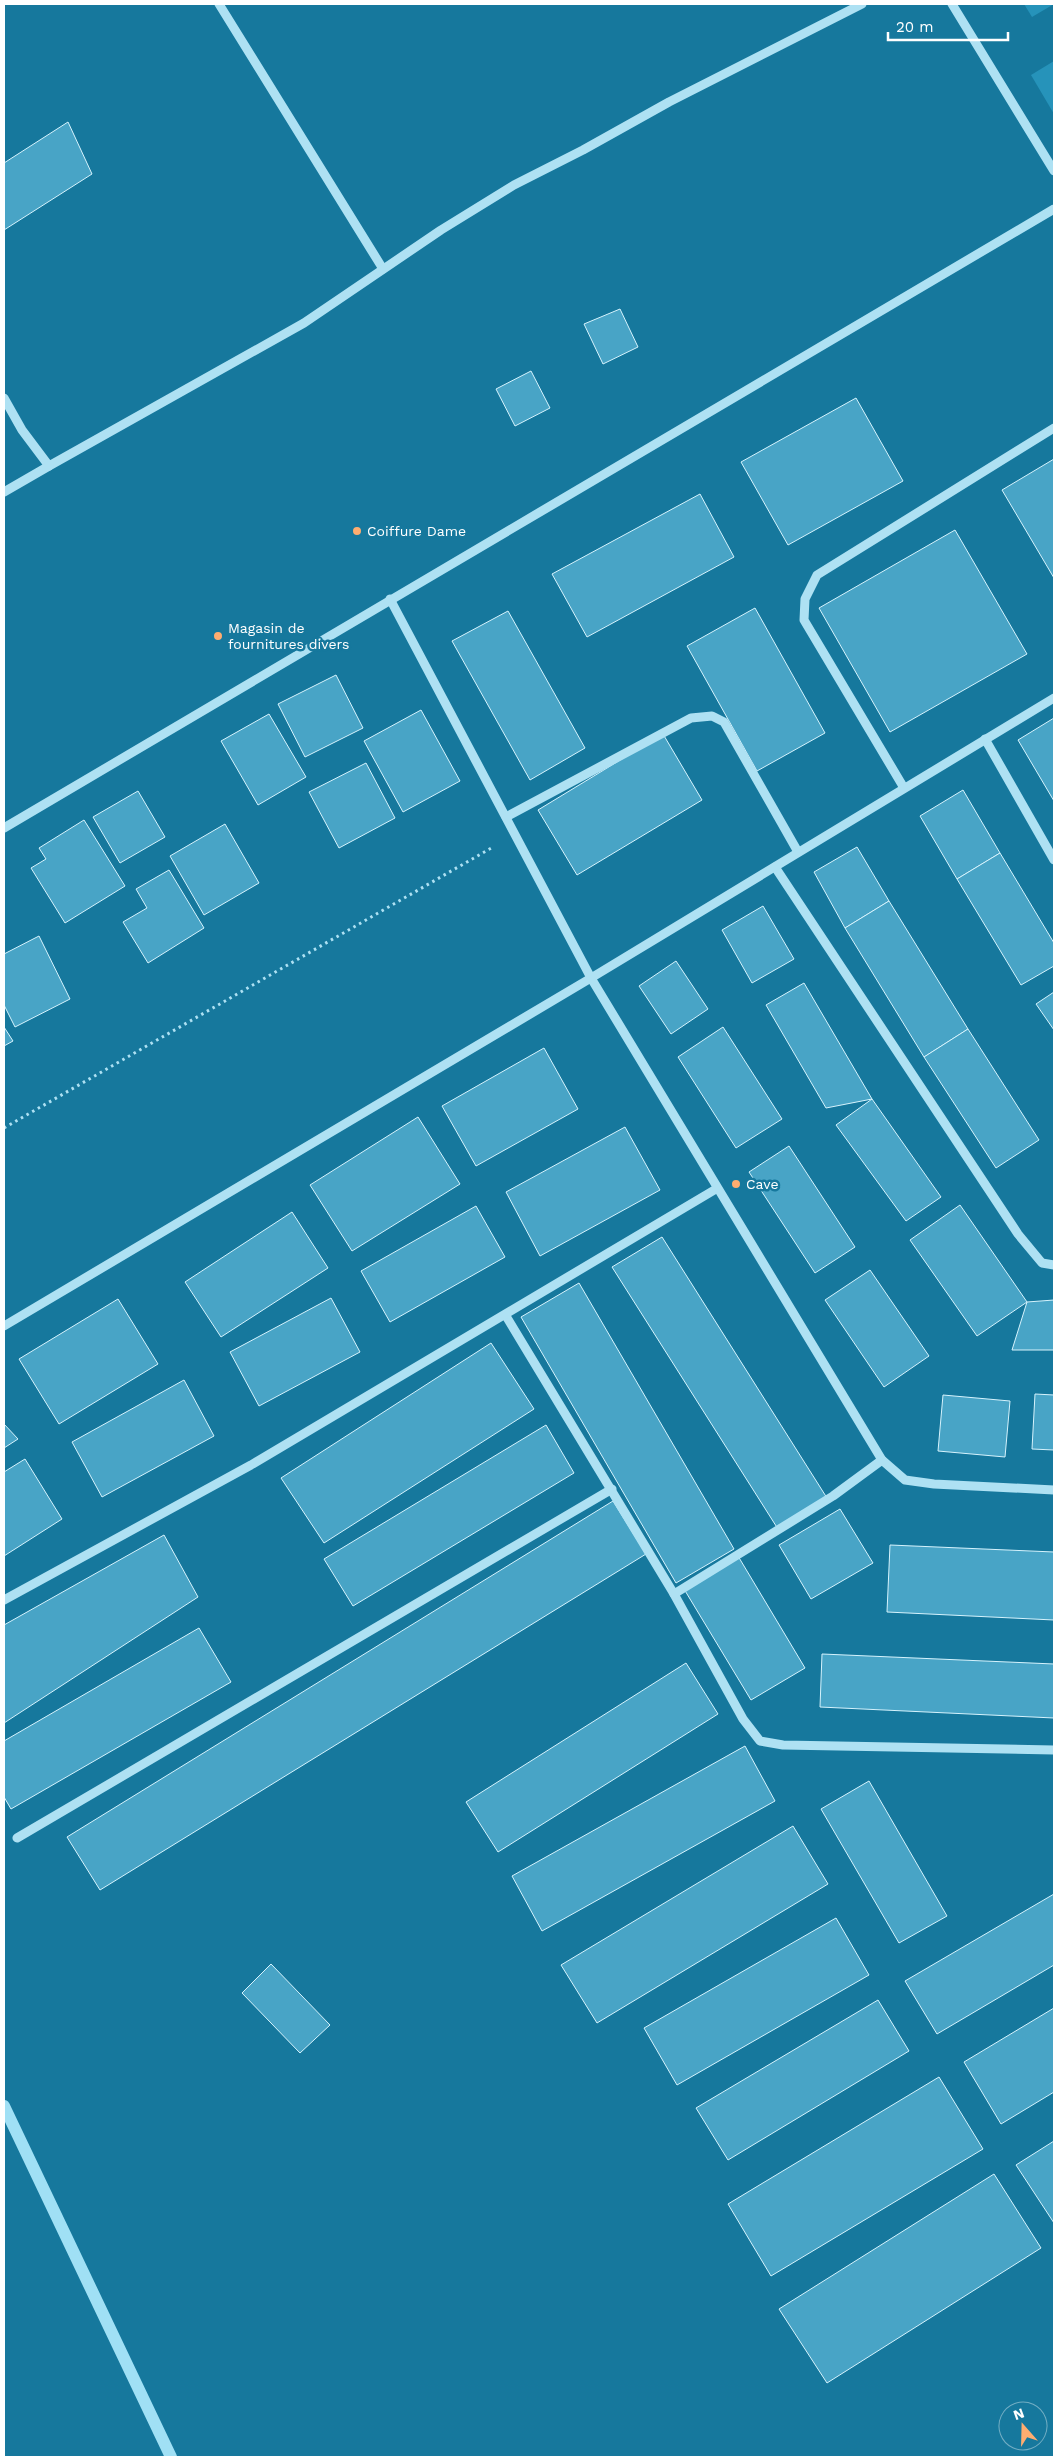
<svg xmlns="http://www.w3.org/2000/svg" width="1058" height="2461" font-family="'Work Sans',sans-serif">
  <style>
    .green { fill: #2693ba }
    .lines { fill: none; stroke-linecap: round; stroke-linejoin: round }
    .stream { stroke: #a0e0f5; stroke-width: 12 }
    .building { fill: #48a4c6; stroke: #d6f3fd }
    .path { stroke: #aee1f3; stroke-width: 3; stroke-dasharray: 2.5 4; stroke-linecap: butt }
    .minor { stroke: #aee1f3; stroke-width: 9 }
    .poi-dot { fill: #ffad70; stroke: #16789d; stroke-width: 2 }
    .labels { text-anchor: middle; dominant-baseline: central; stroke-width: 5; stroke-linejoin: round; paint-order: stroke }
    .poi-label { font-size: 14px; fill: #fff; stroke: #16789d; text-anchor: start }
  </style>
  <rect width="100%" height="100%" fill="#16789d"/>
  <g class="green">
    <path d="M 1024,4 L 1054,4 L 1032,17 Z"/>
    <path d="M 1054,61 L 1054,114 L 1031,75 Z"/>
  </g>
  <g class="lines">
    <path class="stream" d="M 4,2106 L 171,2457"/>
  </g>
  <g class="building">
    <path d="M 68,122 L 92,174 L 4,230 L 4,163 Z"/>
    <path d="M 620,309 L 638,347 L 603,364 L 584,324 Z"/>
    <path d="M 531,371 L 550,408 L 515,426 L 496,389 Z"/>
    <path d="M 856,398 L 903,481 L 788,545 L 741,462 Z"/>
    <path d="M 1054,459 L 1054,578 L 1002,490 Z"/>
    <path d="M 700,494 L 734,557 L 587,637 L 552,574 Z"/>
    <path d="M 955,530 L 1027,654 L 890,732 L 819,608 Z"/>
    <path d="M 755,608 L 825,733 L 757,771 L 687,646 Z"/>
    <path d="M 508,611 L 585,748 L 530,780 L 452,641 Z"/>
    <path d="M 336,675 L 363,728 L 305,757 L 278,704 Z"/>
    <path d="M 421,710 L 460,781 L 403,812 L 364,741 Z"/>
    <path d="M 269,714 L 306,777 L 258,805 L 221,741 Z"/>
    <path d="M 1054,718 L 1054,801 L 1018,740 Z"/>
    <path d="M 663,734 L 702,800 L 577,875 L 538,810 Z"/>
    <path d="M 366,763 L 395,818 L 339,848 L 309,792 Z"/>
    <path d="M 963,790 L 1000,853 L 957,879 L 920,816 Z"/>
    <path d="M 138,791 L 165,837 L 120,863 L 93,817 Z"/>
    <path d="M 84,820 L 125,886 L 65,923 L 31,868 L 46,859 L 39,848 Z"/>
    <path d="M 225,824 L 259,883 L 204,915 L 170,856 Z"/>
    <path d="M 857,847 L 889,901 L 845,928 L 814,872 Z"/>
    <path d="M 1000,853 L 1054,943 L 1054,966 L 1021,985 L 957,879 Z"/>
    <path d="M 169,870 L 204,928 L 148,963 L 123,922 L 147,908 L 136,889 Z"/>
    <path d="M 889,901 L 968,1029 L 924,1057 L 845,928 Z"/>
    <path d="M 763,906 L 794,959 L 752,983 L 722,930 Z"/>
    <path d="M 39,936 L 70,999 L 15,1027 L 4,1005 L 4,954 Z"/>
    <path d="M 676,961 L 708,1009 L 671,1034 L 639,986 Z"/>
    <path d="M 804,983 L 872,1099 L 826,1108 L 766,1005 Z"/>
    <path d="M 1054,992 L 1054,1030 L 1036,1004 Z"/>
    <path d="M 4,1027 L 13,1041 L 4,1046 Z"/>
    <path d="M 723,1027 L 782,1119 L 736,1148 L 678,1057 Z"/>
    <path d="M 968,1029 L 1039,1140 L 996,1168 L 924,1057 Z"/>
    <path d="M 544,1048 L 578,1109 L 476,1166 L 442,1106 Z"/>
    <path d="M 872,1099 L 941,1197 L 906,1221 L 836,1125 Z"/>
    <path d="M 418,1117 L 460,1184 L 352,1251 L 310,1185 Z"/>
    <path d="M 625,1127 L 660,1190 L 540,1256 L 506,1192 Z"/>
    <path d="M 789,1146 L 855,1247 L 815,1273 L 749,1172 Z"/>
    <path d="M 960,1205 L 1027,1302 L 977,1336 L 910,1240 Z"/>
    <path d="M 476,1206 L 505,1257 L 390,1322 L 361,1271 Z"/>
    <path d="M 292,1212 L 328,1268 L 221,1337 L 185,1282 Z"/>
    <path d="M 662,1237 L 827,1498 L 778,1529 L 612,1267 Z"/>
    <path d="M 870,1270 L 929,1356 L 884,1387 L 825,1300 Z"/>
    <path d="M 579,1283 L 734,1549 L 676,1583 L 521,1317 Z"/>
    <path d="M 331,1298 L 360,1352 L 259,1406 L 230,1352 Z"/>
    <path d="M 118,1299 L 158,1364 L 59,1424 L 19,1359 Z"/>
    <path d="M 1054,1300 L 1054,1350 L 1012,1350 L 1027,1302 Z"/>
    <path d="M 491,1343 L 534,1409 L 324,1543 L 281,1478 Z"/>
    <path d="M 184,1380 L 214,1436 L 102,1497 L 72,1442 Z"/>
    <path d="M 1035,1394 L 1054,1395 L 1054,1450 L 1032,1449 Z"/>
    <path d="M 943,1395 L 1010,1401 L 1005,1457 L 938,1451 Z"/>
    <path d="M 4,1424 L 18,1439 L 4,1448 Z"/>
    <path d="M 546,1425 L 574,1473 L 353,1606 L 324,1559 Z"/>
    <path d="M 25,1459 L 62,1519 L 4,1556 L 4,1472 Z"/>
    <path d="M 613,1501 L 646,1554 L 100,1890 L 67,1837 Z"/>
    <path d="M 840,1509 L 873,1563 L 811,1599 L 779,1545 Z"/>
    <path d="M 164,1535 L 198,1597 L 4,1723 L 4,1625 Z"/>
    <path d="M 890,1545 L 1054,1552 L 1054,1620 L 887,1612 Z"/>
    <path d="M 738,1556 L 805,1668 L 751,1700 L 684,1589 Z"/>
    <path d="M 199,1628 L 231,1682 L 11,1809 L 4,1797 L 4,1741 Z"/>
    <path d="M 822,1654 L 1054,1664 L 1054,1718 L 820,1707 Z"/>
    <path d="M 686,1663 L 718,1714 L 498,1852 L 466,1802 Z"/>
    <path d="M 745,1746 L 775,1801 L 542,1931 L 512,1876 Z"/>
    <path d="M 869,1781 L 947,1916 L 899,1943 L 821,1809 Z"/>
    <path d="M 793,1826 L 828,1884 L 597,2023 L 561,1965 Z"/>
    <path d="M 1054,1894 L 1054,1965 L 937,2034 L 905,1981 Z"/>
    <path d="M 836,1918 L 869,1975 L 677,2085 L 644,2028 Z"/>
    <path d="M 271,1964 L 330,2025 L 300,2053 L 242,1993 Z"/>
    <path d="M 878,2000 L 909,2051 L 728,2160 L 696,2108 Z"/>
    <path d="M 1054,2008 L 1054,2092 L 1001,2124 L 964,2062 Z"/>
    <path d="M 939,2077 L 983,2149 L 771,2276 L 728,2204 Z"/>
    <path d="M 1054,2141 L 1054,2223 L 1016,2165 Z"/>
    <path d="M 994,2174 L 1041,2248 L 827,2383 L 779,2309 Z"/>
  </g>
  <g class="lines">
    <path class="path" d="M 4,1128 L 493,847"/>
    <g class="minor">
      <path d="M 219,4 L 383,269"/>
      <path d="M 952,4 L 1054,171"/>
      <path d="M 4,398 L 22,430 L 49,466 L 304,323 L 441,230 L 514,185 L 583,150 L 669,102 L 862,4"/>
      <path d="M 4,492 L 49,466"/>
      <path d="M 390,599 L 591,978 L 882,1460 L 905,1480 L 934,1484 L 1054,1490"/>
      <path d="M 985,739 L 1054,860"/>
      <path d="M 904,788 L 804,620 L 805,599 L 817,575 L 1054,428"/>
      <path d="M 506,817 L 691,718 L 712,716 L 724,722 L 798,852"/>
      <path d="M 4,828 L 1054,209"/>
      <path d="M 775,867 L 1018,1234 L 1042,1263 L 1054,1265"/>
      <path d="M 506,1316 L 674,1594 L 743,1719 L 760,1741 L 783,1745 L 1054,1750"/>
      <path d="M 4,1326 L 591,978 L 1054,698"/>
      <path d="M 674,1594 L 833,1496 L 882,1460"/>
      <path d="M 4,1600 L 251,1465 L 716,1189"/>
      <path d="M 17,1838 L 612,1489"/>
    </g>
  </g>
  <g class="poi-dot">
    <circle cx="357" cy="531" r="5"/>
    <circle cx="218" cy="636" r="5"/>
    <circle cx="736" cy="1184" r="5"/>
  </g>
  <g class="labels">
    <g class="poi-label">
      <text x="367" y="531">Coiffure Dame</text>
      <text x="228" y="628">Magasin de<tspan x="228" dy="16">fournitures divers</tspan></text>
      <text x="746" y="1184">Cave</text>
    </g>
  </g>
  <rect width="1058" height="2461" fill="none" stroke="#ffffff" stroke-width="10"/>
  <g transform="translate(1023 2426) rotate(340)"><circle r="24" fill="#16789d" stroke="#73aec4"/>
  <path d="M0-4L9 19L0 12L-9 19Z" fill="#ffad70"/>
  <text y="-8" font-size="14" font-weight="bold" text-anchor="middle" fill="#ffffff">N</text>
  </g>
  <path d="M888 32v8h120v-8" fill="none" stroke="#ffffff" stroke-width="2.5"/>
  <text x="896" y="32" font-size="15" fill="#ffffff" stroke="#16789d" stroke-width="4" paint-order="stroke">20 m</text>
</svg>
